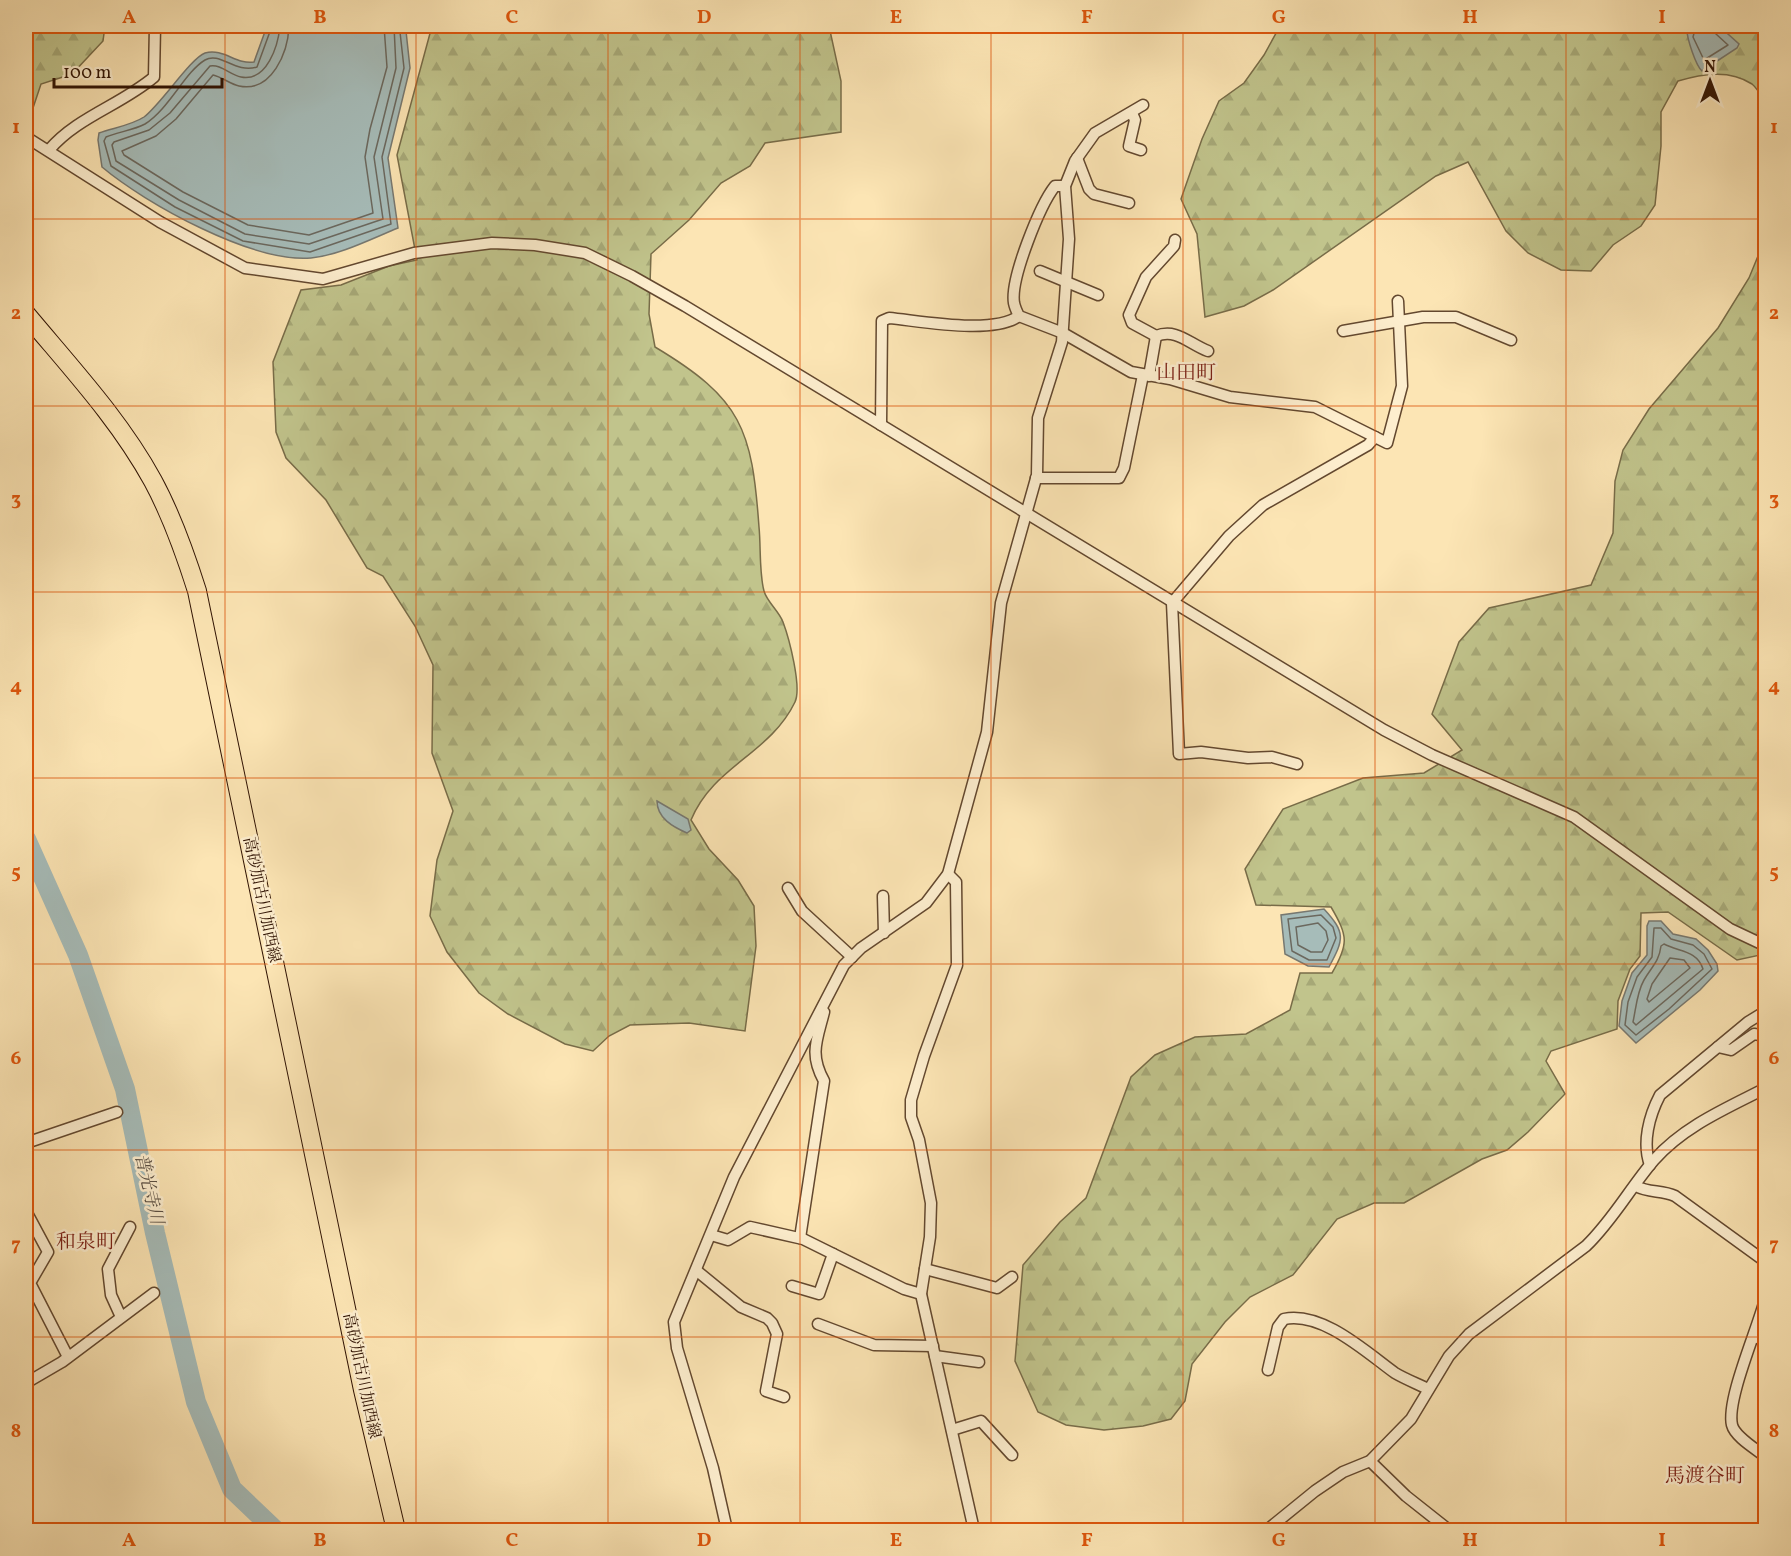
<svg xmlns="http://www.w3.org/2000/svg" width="1791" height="1556" font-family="Vollkorn,'Noto Serif JP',serif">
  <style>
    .forest { fill: url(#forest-firs); stroke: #786c48; stroke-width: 1.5 }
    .water { fill: #a6bcb9; stroke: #777870; stroke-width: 1.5 }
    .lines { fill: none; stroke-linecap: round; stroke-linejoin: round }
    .shore { stroke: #6b685e; stroke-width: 1.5 }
    .river { stroke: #a6bcb9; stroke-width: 20 }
    .street-casing { stroke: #63482f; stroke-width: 13 }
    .primary-casing { stroke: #301303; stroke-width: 20 }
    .street { stroke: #fdeece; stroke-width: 10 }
    .primary { stroke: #fce5b4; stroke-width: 18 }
    .grid { fill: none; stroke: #df560c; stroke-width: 1.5; stroke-opacity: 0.55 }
    .labels { text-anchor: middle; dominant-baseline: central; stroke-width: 5; stroke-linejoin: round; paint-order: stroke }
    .street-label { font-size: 16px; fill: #301303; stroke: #fdeece }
    .water-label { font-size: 18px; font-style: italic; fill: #594e43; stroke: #fdeece }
    .quarter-label { font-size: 20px; fill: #7a1f14; stroke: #fdeece }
    .neatline { fill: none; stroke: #df560c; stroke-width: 2 }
    .grid-label { font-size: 20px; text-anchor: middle; font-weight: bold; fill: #df560c }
  </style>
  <defs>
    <pattern id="forest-firs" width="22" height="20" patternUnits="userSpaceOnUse" patternTransform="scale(1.5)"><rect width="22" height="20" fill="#c1c48c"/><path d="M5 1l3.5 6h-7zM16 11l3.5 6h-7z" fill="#a6a877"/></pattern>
  </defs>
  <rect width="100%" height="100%" fill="#fce5b4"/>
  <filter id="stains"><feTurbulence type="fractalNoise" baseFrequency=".00333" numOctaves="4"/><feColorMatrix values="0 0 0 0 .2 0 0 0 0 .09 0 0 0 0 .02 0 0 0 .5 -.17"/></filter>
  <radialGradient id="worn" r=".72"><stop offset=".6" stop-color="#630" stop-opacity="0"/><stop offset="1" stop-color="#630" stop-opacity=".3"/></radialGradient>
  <g class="forest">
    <path d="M 26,26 L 105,26 L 103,41 L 72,74 L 41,84 L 32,111 L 26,108 Z"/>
    <path d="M 432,26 L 829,26 L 841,81 L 841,132 L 765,143 L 750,166 L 721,183 L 689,220 L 651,254 L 649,314 L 655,347 C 742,399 752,429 759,527 C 761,547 759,572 764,591 C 767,602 779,611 783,622 C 789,638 802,687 795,702 C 770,754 713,766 691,820 L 709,849 L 738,880 L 754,906 L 756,946 L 745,1031 L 689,1023 L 630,1025 L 609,1036 L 593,1051 L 565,1044 L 508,1014 L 479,993 L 447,952 L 430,916 L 437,860 L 453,811 L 432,753 L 433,665 L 415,626 L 383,576 L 367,568 L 326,500 L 286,458 L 276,432 L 273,362 L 301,290 L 341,285 L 389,266 L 417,260 L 397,155 Z"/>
    <path d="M 1280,26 L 1765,26 L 1765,103 C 1762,97 1757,88 1752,84 C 1729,69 1702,74 1678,81 L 1661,112 L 1661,146 L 1655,205 L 1641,226 L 1613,245 L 1591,271 L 1561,270 L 1528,253 L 1506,231 L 1468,162 L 1436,176 L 1273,290 L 1244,306 L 1205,317 L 1197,234 L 1181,199 L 1202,139 L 1219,101 L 1244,83 L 1264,55 Z"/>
    <path d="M 1765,239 L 1765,954 L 1737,960 L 1668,912 L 1641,913 L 1640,956 L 1630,969 L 1618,1001 L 1617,1029 L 1551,1051 L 1546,1061 L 1565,1094 L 1528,1132 L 1507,1150 L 1482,1159 L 1404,1203 L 1374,1203 L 1337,1219 L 1293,1275 L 1250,1297 L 1225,1322 L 1192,1364 L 1185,1401 L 1171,1419 L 1143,1426 L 1104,1430 L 1066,1425 L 1038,1412 L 1015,1361 L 1023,1265 L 1060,1222 L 1086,1198 L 1131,1077 L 1155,1055 L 1195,1037 L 1246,1034 L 1290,1010 L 1300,973 L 1332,973 C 1349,944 1348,936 1331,907 L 1256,905 L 1245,869 L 1283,809 L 1363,778 L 1424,773 L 1462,750 L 1432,714 L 1459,642 L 1489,608 L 1591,585 L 1613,533 L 1615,481 L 1623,450 L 1649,409 L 1718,328 L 1749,278 Z"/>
  </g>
  <g class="water">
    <path d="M 267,26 L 409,26 L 406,31 L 410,68 L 388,158 L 398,228 C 371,239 340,255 311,258 C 253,263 146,204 102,167 L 98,140 L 99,133 C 113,128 132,125 144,117 C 161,104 191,58 205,53 C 224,48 236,65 254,62 Z"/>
    <path d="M 1692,26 L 1719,26 L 1739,44 L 1737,48 L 1702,71 C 1696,66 1687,39 1687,30 Z"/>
    <path d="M 657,801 L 688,819 L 691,830 L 687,833 C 673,827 657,818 657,801 Z"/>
    <path d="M 1324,909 C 1346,933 1344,939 1329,967 L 1308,966 L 1285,954 L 1281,915 Z"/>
    <path d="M 1649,921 L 1661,921 L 1673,934 L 1696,939 L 1708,950 L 1717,964 L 1718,971 L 1700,990 L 1636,1043 L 1619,1026 L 1622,1001 L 1632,973 L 1647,955 L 1647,926 Z"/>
  </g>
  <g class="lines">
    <g class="shore">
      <path d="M 272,26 L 257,67 C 235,74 220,51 205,60 C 185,72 169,109 145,124 C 134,130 118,132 106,137 L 104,141 L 111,166 L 175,207 L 243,241 L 310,252 L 391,224 L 382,157 L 404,68 L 400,32 L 402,26"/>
      <path d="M 280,26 C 278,46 267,82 241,77 C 230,75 221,64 210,66 L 170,113 L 149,130 L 114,142 L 112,145 L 116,161 L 179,200 L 245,234 L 309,244 L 383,219 L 374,157 L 396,68 L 394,26"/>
      <path d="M 289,26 C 288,52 272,93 239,86 C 230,84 222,77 213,75 L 176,119 L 156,136 L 122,151 L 124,155 L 183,192 L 248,225 L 309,235 L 373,213 L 365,157 L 370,129 L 387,67 L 384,26"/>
      <path d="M 1696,26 L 1693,37 L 1704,60 L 1728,45 L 1716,34 L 1714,26"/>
      <path d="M 1321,915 L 1333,927 L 1336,938 L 1327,960 L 1309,960 L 1292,951 L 1288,919 Z"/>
      <path d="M 1318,923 L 1326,931 L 1328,940 L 1322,952 L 1311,952 L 1298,945 L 1296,927 Z"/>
      <path d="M 1654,928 L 1661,928 L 1671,939 L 1693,945 L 1704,954 L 1712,969 L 1669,1009 L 1636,1035 L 1625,1025 L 1628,1002 L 1637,977 L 1652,957 Z"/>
      <path d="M 1664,944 C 1679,952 1697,950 1703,969 L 1636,1025 L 1633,1022 C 1636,1008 1637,992 1644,980 C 1652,966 1659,962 1661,946 Z"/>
      <path d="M 1670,958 L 1684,960 L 1690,968 L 1649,1002 L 1647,999 L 1652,984 Z"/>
    </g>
    <path class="river" d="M 26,839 L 78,955 L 125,1089 L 155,1233 L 196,1402 L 232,1489 L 275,1530"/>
    <defs>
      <g id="street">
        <path d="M 1132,113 L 1135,120 L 1129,146 L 1141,150"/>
        <path d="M 26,137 L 160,222 L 245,268 L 323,279 L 414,253 L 492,243 L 535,245 L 585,253 L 632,276 L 685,306 L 1384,730 L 1432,755 L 1574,817 L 1730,929 L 1766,946"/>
        <path d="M 49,150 C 77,117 121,105 154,77 L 155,26"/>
        <path d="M 1077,158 L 1089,189 L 1094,194 L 1129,203"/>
        <path d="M 1065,186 L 1055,186 C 1040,205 1010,279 1014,303 C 1015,308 1017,312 1019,316 L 1063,333 L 1131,372 L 1170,379 L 1230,397 L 1315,407 L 1387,443 L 1402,386 L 1398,301"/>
        <path d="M 1175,240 L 1174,246 L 1146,277 L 1129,315 L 1132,323 L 1156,336 C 1177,328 1189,344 1208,351"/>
        <path d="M 1040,271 L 1098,295"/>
        <path d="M 1343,331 L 1423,317 L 1456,317 L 1511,340"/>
        <path d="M 1149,376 L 1156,336"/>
        <path d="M 881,425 L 882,321 L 889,318 C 921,321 993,335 1019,316"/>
        <path d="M 1036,478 L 1119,478 L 1124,468 L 1143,375"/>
        <path d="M 1297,764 L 1272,757 L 1248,758 L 1201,752 L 1179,754 L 1172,603 L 1229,536 L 1263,505 L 1368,445 L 1375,437"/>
        <path d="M 948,874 L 956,882 L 957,965 L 924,1056 L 911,1100 L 911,1117 L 919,1140 L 931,1203 L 930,1237 L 921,1294 L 974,1530"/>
        <path d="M 788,888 L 802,911 L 852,957"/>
        <path d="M 883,896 L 884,933"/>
        <path d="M 1718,1047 L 1731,1050 L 1754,1034 L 1766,1036"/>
        <path d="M 26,1143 L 117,1112"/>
        <path d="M 1650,1165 C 1642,1143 1649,1116 1660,1095 L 1748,1022 L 1766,1011"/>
        <path d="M 1636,1186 C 1648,1193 1662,1190 1675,1196 L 1766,1262"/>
        <path d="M 26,1211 L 48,1252 L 30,1283 L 68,1357"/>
        <path d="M 711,1235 L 728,1240 L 750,1227 L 803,1239 L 904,1289 L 921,1294"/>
        <path d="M 800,1238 L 824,1081 C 809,1054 817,1040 824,1012 L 822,1010"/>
        <path d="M 925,1269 L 997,1288 L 1012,1277"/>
        <path d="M 697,1271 L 741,1307 L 767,1318 L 772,1323 L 777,1334 L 766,1391 L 784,1397"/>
        <path d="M 792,1286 L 819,1294 L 833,1254"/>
        <path d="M 1766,1296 C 1759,1326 1726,1399 1732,1425 C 1735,1437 1756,1449 1766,1457"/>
        <path d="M 121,1317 L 111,1295 L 108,1269 L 130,1227"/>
        <path d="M 818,1324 L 874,1345 L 933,1346"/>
        <path d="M 1754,1336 L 1766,1342"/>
        <path d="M 935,1356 L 979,1362"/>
        <path d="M 1268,1370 L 1278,1327 L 1284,1319 C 1322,1311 1366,1352 1395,1373 C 1405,1379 1418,1384 1428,1389"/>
        <path d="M 26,1383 L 62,1362 L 154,1293"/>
        <path d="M 952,1430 L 981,1421 L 1012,1455"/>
        <path d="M 1370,1461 L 1406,1496 L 1449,1530"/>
        <path d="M 26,1524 L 28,1530"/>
        <path d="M 727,1530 L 713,1468 L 677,1348 L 674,1322 L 734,1177 L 844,965 L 861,948 L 926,903 L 948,874 L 987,732 L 1001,603 L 1037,475 L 1038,418 L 1062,342 L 1069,239 L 1065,186 L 1075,161 L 1095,133 L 1143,105"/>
        <path d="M 1267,1530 L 1315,1491 L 1343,1472 L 1370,1461 L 1411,1419 L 1449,1356 L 1469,1334 L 1586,1246 C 1613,1220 1630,1188 1654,1160 C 1684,1126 1727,1108 1766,1088"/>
      </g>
      <path id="primary" d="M 26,314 C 71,368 119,419 153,481 C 172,516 185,553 197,591 L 363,1390 L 396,1530"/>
    </defs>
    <use href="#street" class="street-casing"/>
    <use href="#primary" class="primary-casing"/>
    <use href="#street" class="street"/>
    <use href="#primary" class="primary"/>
  </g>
  <path class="grid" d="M 225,26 L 225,1530M 416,26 L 416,1530M 608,26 L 608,1530M 800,26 L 800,1530M 991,26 L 991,1530M 1183,26 L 1183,1530M 1375,26 L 1375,1530M 1566,26 L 1566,1530M 26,219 L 1766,219M 26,406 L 1766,406M 26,592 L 1766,592M 26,778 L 1766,778M 26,964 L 1766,964M 26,1150 L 1766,1150M 26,1337 L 1766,1337"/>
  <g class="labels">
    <g class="street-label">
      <text transform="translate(261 900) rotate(78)">高砂加古川加西線</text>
      <text transform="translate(361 1376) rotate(78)">高砂加古川加西線</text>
    </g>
    <g class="water-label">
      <text transform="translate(148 1189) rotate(77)">普光寺川</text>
    </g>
    <g class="quarter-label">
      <text x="1186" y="374">山田町</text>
      <text x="86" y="1243">和泉町</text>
      <text x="1705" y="1477">馬渡谷町</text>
    </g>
  </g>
  <rect width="1791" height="1556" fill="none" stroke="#fce5b4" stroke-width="66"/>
  <g transform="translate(1710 81)" stroke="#fdeece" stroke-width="4.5" paint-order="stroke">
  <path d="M0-4.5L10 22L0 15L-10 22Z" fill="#301303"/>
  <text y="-9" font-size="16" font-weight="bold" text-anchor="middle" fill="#301303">N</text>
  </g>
  <path d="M54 78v9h168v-9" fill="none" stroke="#301303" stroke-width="3"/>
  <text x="63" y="78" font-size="18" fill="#301303" stroke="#fdeece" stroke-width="4.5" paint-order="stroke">100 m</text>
  <rect x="33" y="33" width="1725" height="1490" class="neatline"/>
  <g class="grid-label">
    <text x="129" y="23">A</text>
    <text x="320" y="23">B</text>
    <text x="512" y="23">C</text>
    <text x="704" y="23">D</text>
    <text x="896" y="23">E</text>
    <text x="1087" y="23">F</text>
    <text x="1279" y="23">G</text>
    <text x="1470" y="23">H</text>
    <text x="1662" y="23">I</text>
    <text x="16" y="133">1</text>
    <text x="1774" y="133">1</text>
    <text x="16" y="319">2</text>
    <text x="1774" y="319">2</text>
    <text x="16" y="505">3</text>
    <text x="1774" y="505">3</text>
    <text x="16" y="692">4</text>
    <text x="1774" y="692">4</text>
    <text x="16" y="878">5</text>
    <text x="1774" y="878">5</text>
    <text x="16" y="1064">6</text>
    <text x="1774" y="1064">6</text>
    <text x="16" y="1250">7</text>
    <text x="1774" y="1250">7</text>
    <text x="16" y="1437">8</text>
    <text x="1774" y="1437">8</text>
    <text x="129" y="1546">A</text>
    <text x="320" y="1546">B</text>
    <text x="512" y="1546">C</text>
    <text x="704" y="1546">D</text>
    <text x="896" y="1546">E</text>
    <text x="1087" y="1546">F</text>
    <text x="1279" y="1546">G</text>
    <text x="1470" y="1546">H</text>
    <text x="1662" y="1546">I</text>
  </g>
  <rect width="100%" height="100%" filter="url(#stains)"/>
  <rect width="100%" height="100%" fill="url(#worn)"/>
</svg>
